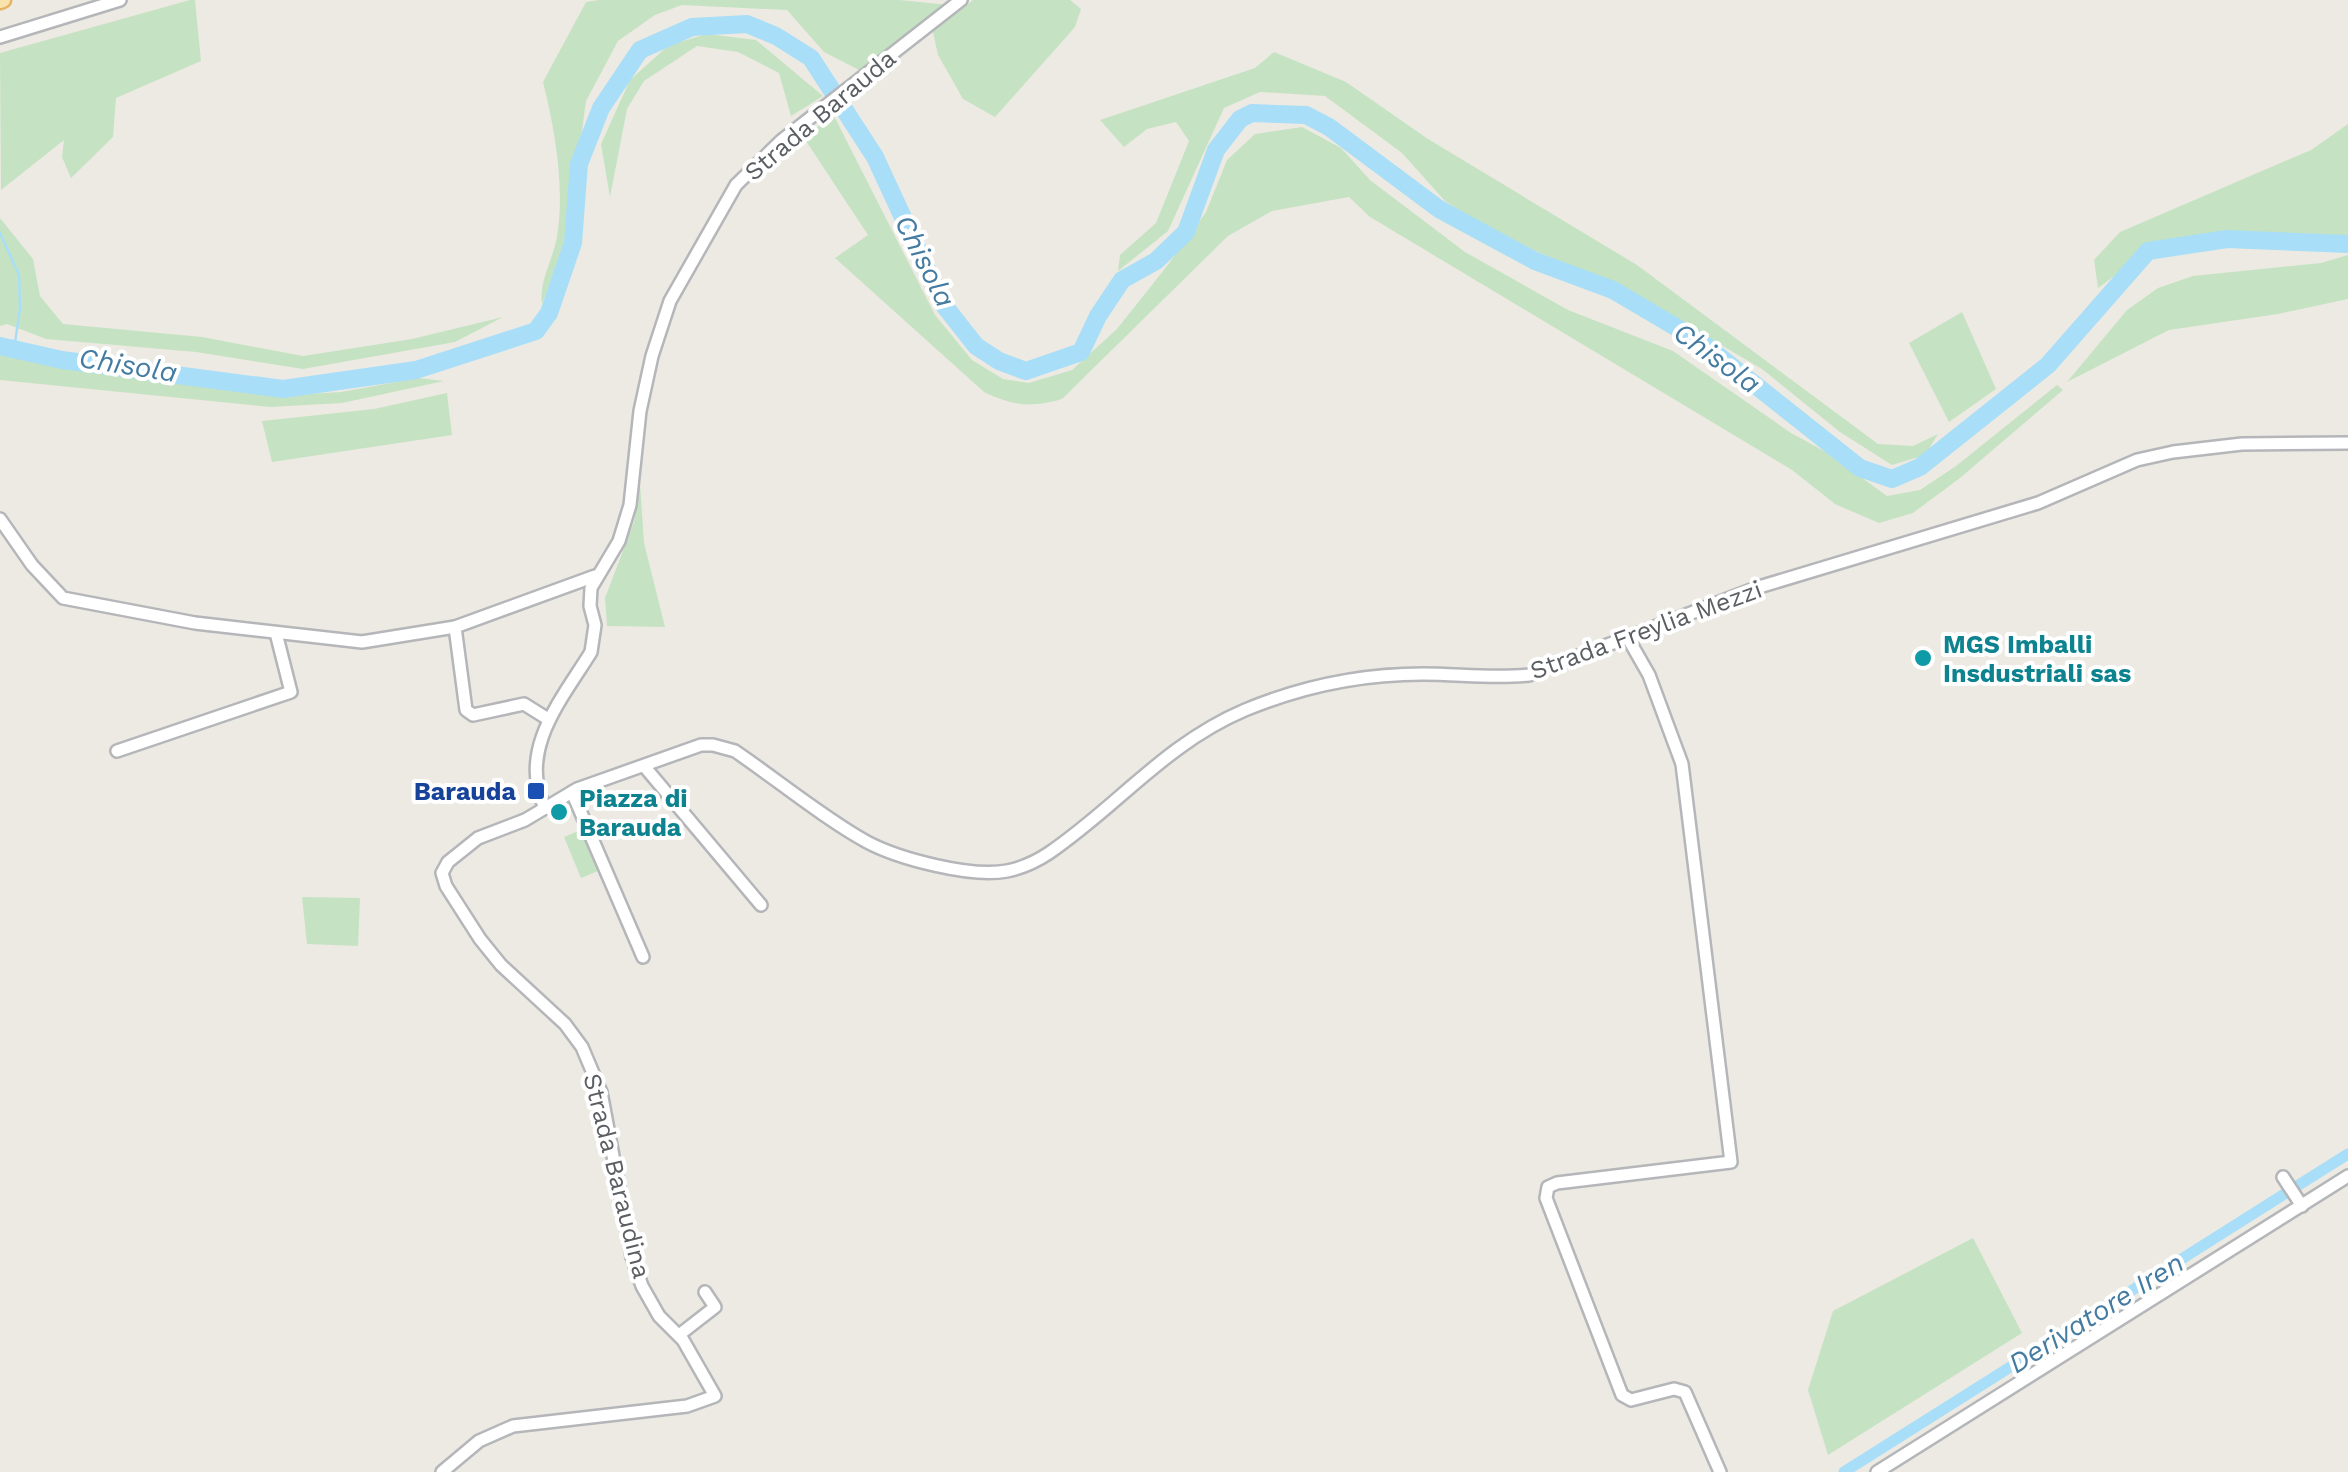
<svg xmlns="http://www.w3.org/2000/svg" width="2348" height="1472" font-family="'Work Sans',sans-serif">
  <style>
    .green { fill: #c5e3c2 }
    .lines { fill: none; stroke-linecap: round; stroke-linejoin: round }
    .stream { stroke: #a8def8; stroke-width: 2.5 }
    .canal { stroke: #a8def8; stroke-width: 11 }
    .river { stroke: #a8def8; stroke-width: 18 }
    .minor-casing { stroke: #b4b6b9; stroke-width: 16 }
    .major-casing { stroke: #e6b263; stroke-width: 19 }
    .minor { stroke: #fff; stroke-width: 11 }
    .major { stroke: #f8e3ad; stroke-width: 14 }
    .culture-dot { fill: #0f9aa8; stroke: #fff; stroke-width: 4 }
    .transit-dot { fill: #1a4fb4; stroke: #fff; stroke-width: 4 }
    .labels { text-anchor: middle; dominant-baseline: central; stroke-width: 8; stroke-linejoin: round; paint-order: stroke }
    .street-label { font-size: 25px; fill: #5b5f63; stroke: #fff }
    .culture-label { font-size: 25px; font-weight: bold; fill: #0d838f; stroke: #fff; text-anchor: start }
    .transit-label { font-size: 25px; font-weight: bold; fill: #164399; stroke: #fff; text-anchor: end }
    .water-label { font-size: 28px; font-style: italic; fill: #447ba0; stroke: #fff }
  </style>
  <rect width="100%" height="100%" fill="#edeae3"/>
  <g class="green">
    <path d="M 190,0 L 195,0 L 201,61 L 116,98 L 113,137 L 71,178 L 62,157 L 64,140 L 1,190 L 0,53 Z"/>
    <path d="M 599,0 L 900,0 L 949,5 L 861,71 L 824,52 L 787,10 L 682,5 L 655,15 L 618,41 L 586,101 L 567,241 L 542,304 C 539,280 553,260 557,237 C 565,187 555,130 543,82 L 586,2 Z"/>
    <path d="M 973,0 L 1070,0 L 1081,9 L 1075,27 L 995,117 L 963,99 L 938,55 L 933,32 Z"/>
    <path d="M 707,34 L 756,40 L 823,96 L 791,116 L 779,73 L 738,52 L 697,46 L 644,81 L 627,109 L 610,197 L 601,144 L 630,80 L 669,45 Z"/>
    <path d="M 1274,52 L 1346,82 L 1428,139 L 1637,265 L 1878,444 L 1913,446 L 1938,434 L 1925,455 L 1892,465 L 1840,432 L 1762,369 L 1663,311 L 1487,228 L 1445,201 L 1402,153 L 1325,96 L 1260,92 L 1224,108 L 1168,231 L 1118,271 L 1120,255 L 1156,223 L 1189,141 L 1176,122 L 1147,129 L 1124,147 L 1100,120 L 1255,68 Z"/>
    <path d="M 833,114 L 935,315 L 972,360 L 1003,379 L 1029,383 L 1072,370 L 1117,329 L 1167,266 L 1206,212 L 1227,160 L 1255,134 L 1302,127 L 1341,148 L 1370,180 L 1465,252 L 1568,310 L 1673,351 L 1791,433 L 1826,452 L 1887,496 L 1920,490 L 1956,466 L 2057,385 L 2063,390 L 1960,478 L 1913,513 L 1879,523 L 1835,504 L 1792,470 L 1370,217 L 1349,197 L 1272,211 L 1228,236 L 1062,399 C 1031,408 1014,406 984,392 L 835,258 L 868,235 L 804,138 Z"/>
    <path d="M 2348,124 L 2348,244 L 2231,231 L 2148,251 L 2098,288 L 2094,260 L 2120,232 L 2311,150 Z"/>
    <path d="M 0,218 L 33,259 L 40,296 L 63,324 L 202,337 L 303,356 L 412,339 L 503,317 L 455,342 L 303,369 L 196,352 L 46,339 L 7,324 L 0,326 Z"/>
    <path d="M 2348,255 L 2348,299 L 2278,314 L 2169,330 L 2067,382 L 2127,310 L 2158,288 L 2193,276 L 2321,263 Z"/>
    <path d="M 1962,312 L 1996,389 L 1949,422 L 1909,343 Z"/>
    <path d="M 0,354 L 71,368 L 173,380 L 272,396 L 341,392 L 418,378 L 444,381 L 342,403 L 270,407 L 0,380 Z"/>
    <path d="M 447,393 L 452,435 L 272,462 L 262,421 L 374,409 Z"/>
    <path d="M 640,483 L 644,543 L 665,627 L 607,626 L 605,598 L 634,522 Z"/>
    <path d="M 581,830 L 598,871 L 581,878 L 564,837 Z"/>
    <path d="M 302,897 L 360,898 L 358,946 L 307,944 Z"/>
    <path d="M 1973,1238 L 2022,1333 L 1828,1455 L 1808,1390 L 1833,1311 Z"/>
  </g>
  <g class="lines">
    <path class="stream" d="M 0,233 L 19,275 L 20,308 L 14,350"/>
    <path class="canal" d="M 1844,1472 L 2348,1154"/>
    <path class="river" d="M 0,346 L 62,360 L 283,389 L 416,370 L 536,331 L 549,313 L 573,243 L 579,164 L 601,108 L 640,50 L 692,27 L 747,24 L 776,36 L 811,58 L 875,157 L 943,304 L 976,346 L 999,361 L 1026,371 L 1081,352 L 1098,316 L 1122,280 L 1156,261 L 1186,232 L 1216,150 L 1240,119 L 1252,113 L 1306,115 L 1329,127 L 1439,209 L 1535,261 L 1613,290 L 1701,342 L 1860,468 L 1892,479 L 1920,467 L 2048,365 L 2148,251 L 2227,239 L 2348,244"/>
    <defs>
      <g id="minor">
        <path d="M 0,37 L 120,0"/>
        <path d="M 0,519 L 32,565 L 63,598 L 195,623 L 362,642 L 455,627 L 595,576"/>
        <path d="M 455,627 L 466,710 L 473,715 L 524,704 L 548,719"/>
        <path d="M 1629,640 L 1649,675 L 1682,764 L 1731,1162 L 1557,1183 L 1548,1187 L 1546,1198 L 1622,1395 L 1631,1400 L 1674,1389 L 1685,1392 L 1720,1472"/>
        <path d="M 117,751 L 291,692 L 276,633"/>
        <path d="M 644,766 L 761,905"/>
        <path d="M 572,792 L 643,957"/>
        <path d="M 545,808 C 517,750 562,699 591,652 L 595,625 L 590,606 L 591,588 L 619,541 L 630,505 L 640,411 L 652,356 L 670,301 L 736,185 L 782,140 L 961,0"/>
        <path d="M 2283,1177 L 2302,1206"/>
        <path d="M 679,1335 L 715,1307 L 705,1292"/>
        <path d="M 442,1472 L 479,1441 L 513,1426 L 687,1406 L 715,1396 L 683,1340 L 659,1316 L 642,1286 L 632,1257 L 601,1092 L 582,1047 L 565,1024 L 501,965 L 480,939 L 446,886 L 442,873 L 448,862 L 478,838 L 525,820 L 577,789 L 701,745 L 713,745 L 735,751 C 776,779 825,819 867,842 C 899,859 972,878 1007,871 C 1022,868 1037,861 1049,853 C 1118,806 1165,744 1245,710 C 1303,686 1361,674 1423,674 C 1459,674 1493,679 1529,675 L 1759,587 L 2038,503 L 2137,460 L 2173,452 L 2242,444 L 2348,443"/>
        <path d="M 1877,1472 L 2348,1176"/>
      </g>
      <path id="major" d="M 0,1 L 3,0"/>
    </defs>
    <use href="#minor" class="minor-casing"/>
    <use href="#major" class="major-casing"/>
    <use href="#minor" class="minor"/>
    <use href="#major" class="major"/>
  </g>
  <g class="culture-dot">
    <circle cx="1923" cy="658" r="10"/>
    <circle cx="559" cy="812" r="10"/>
  </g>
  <rect class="transit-dot" x="526" y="781" width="20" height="20" rx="5"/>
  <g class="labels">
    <g class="street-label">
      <text transform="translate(820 115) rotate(-40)">Strada Barauda</text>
      <text transform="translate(1646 630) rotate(-20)">Strada Freylia Mezzi</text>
      <text transform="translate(617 1176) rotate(76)">Strada Baraudina</text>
    </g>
    <g class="culture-label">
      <text x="1943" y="644">MGS Imballi<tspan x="1943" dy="29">Insdustriali sas</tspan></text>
      <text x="579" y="798">Piazza di<tspan x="579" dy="29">Barauda</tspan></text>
    </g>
    <g class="transit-label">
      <text x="516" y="791">Barauda</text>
    </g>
    <g class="water-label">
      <text transform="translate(925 261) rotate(63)">Chisola</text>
      <text transform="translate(1717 358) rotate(36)">Chisola</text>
      <text transform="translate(128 365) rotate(9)">Chisola</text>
      <text transform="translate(2096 1313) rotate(-32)">Derivatore Iren</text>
    </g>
  </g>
</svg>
